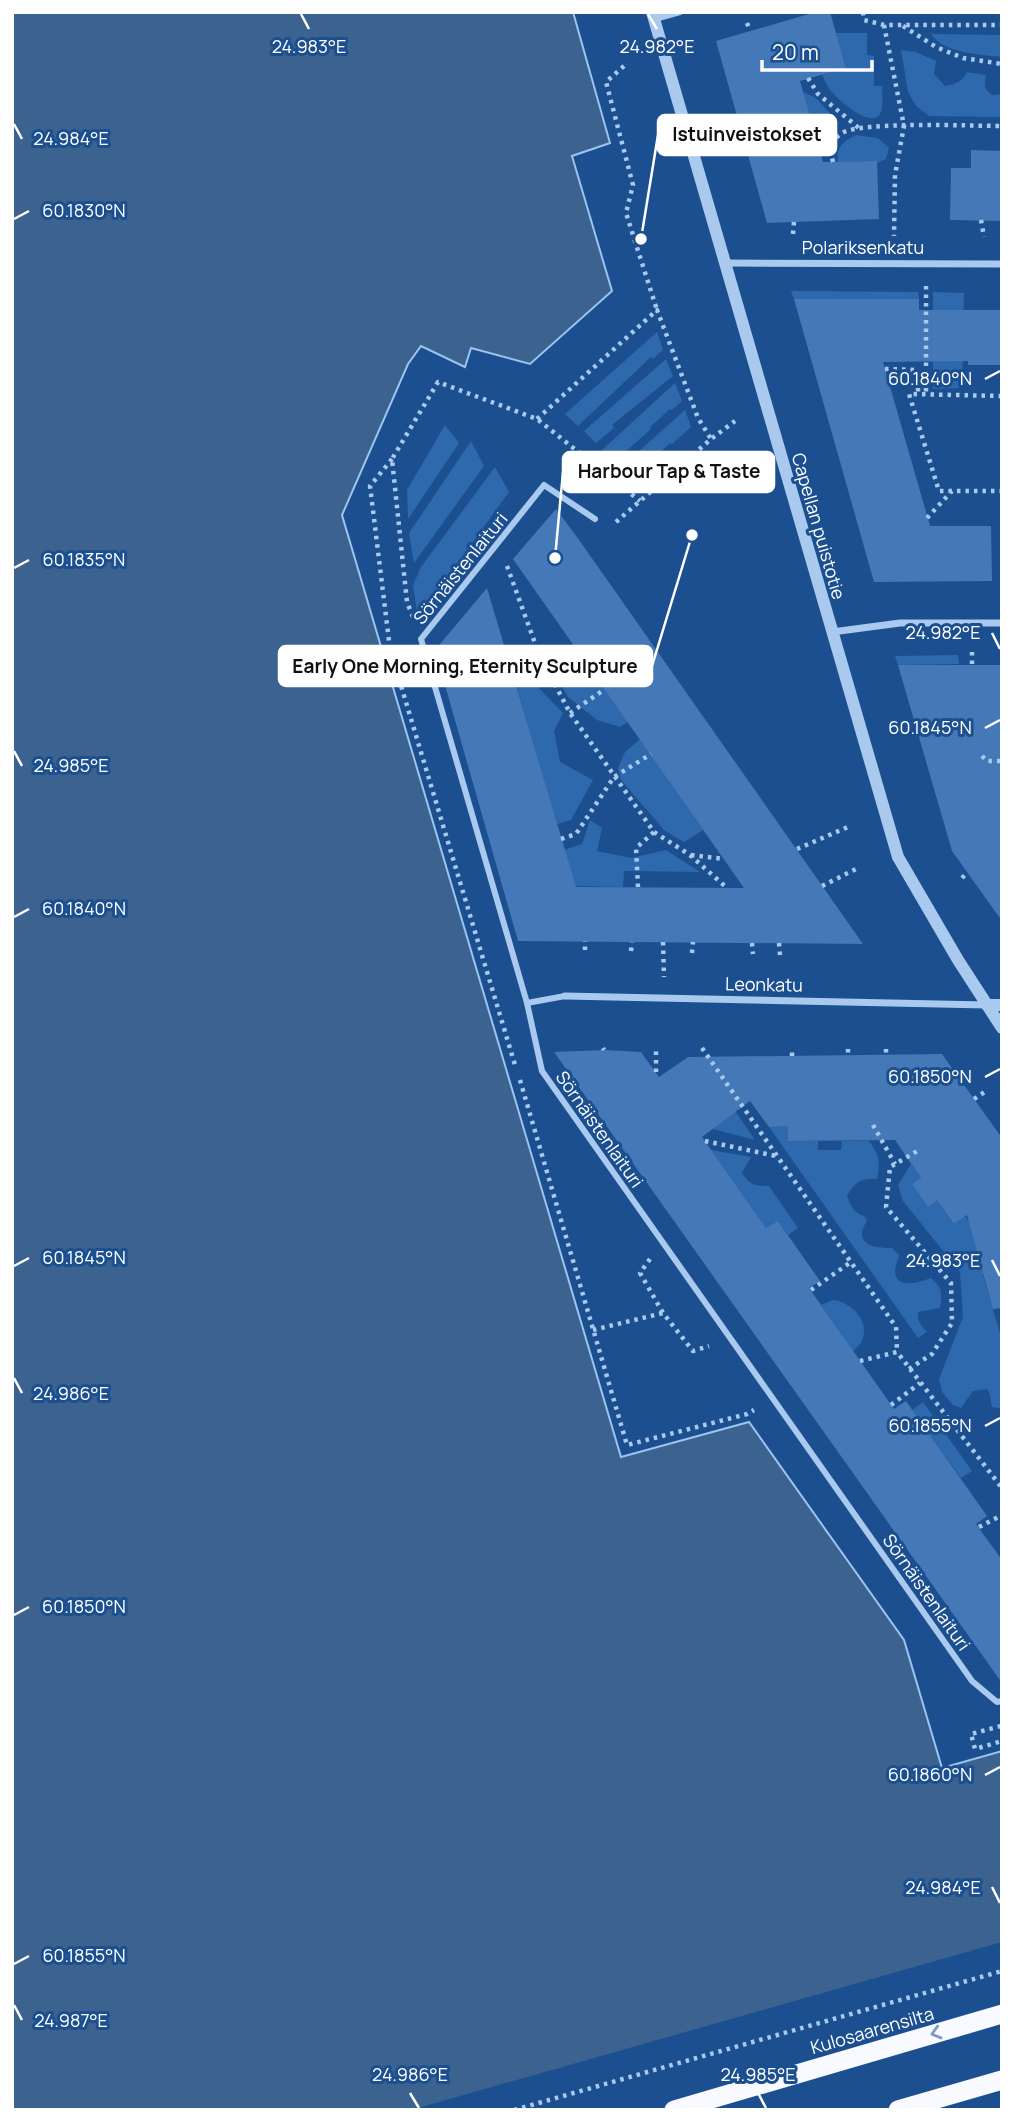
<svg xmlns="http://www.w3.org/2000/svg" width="1014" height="2122" font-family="Manrope,sans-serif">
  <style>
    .green { fill: #2e69ad }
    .water { fill: #3c6290; stroke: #9cc4f0; stroke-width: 2 }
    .pier { fill: #1b4f8f }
    .building { fill: #4478b7 }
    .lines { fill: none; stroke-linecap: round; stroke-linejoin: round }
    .path { stroke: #a9c9ee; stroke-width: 4.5; stroke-dasharray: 3.5 5; stroke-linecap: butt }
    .pedestrian { stroke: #a9c9ee; stroke-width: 6 }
    .minor { stroke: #a9c9ee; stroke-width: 7 }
    .tertiary { stroke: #a9c9ee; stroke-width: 12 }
    .trunk { stroke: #f8faff; stroke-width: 19 }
    .oneway { stroke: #7e9cc1 }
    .ticks { fill: none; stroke: #fff; stroke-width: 2.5 }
    .labels { text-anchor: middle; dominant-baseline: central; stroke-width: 6; stroke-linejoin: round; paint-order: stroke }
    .street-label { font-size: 18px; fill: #fff; stroke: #1b4f8f }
    .ticks-label { font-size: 18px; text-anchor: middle; fill: #fff; stroke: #1b4f8f; stroke-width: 6; stroke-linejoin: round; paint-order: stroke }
    .leader { fill: none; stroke: #fff; stroke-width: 2.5 }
    .callout-dot { fill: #fff; stroke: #1b4f8f; stroke-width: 2.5 }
    .callout { fill: #fff; stroke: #fff; stroke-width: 2.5 }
    .callout-label { font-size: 19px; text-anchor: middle; font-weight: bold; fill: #111 }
  </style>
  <rect width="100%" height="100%" fill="#1b4f8f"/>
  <g class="green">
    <path d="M 836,33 L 867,33 L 867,55 L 874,56 L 874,86 L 882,86 C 882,95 884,107 880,114 C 870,129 837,99 830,90 C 827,85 824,79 822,75 L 846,67 Z"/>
    <path d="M 931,34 L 1002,35 L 1002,57 C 981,55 943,53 931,34 Z"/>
    <path d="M 901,50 L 916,52 L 936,61 L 934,74 L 945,86 C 956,84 962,82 967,72 L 986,75 C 984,85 984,89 992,95 L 1002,94 L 1002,117 L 929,116 L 916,106 L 908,92 Z"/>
    <path d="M 803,92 L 816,98 L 836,120 L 835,127 L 818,147 Z"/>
    <path d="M 856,135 L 878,138 L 889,148 L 886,159 L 877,163 L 876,161 L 838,162 C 836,147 843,141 856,135 Z"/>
    <path d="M 791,291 L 918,292 L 919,299 L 794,299 Z"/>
    <path d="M 933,292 L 964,293 L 962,388 L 933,389 Z"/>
    <path d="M 657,332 L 663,350 L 653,359 L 651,357 L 578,426 L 565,414 Z"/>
    <path d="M 666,359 L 673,376 L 612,425 L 614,428 L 596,443 L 584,431 Z"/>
    <path d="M 675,383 L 682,401 L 672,410 L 670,409 L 650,427 L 651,429 L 615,461 L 602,450 Z"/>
    <path d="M 685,410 L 691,427 L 672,444 L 670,443 L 633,478 L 621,467 Z"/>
    <path d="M 445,425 L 459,443 L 408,519 L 407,490 Z"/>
    <path d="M 471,441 L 484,466 L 414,563 L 409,533 Z"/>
    <path d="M 495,467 L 509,492 L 418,618 L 413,585 L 421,567 Z"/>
    <path d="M 958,655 L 959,664 L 898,665 L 895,656 Z"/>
    <path d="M 545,658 L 584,660 L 628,722 L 620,727 L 597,720 L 568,697 Z"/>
    <path d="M 531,680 L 563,713 L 554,731 L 560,762 L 593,780 L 571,820 L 557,824 L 517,688 Z"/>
    <path d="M 640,739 L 703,830 L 684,842 L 665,831 L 621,780 L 618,768 L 625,752 Z"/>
    <path d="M 590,820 L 602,828 L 597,851 L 631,858 L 666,850 L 700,872 L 624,871 L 623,887 L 575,886 L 564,850 L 582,844 Z"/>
    <path d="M 714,1080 L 755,1140 L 713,1129 Z"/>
    <path d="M 788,1126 L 788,1141 L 818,1141 L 818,1150 L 841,1150 L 842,1141 L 869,1141 C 879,1155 881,1162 877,1179 C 861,1178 855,1182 847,1196 C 851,1206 853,1212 864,1216 L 867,1221 C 852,1244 874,1248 892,1248 L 899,1255 C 898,1260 895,1267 895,1272 C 897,1290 920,1282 931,1278 C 943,1288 942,1294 940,1308 L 918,1312 C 917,1321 921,1325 927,1332 L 918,1338 L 769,1127 Z"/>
    <path d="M 711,1150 L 751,1157 L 742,1173 C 750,1185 754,1186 769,1186 L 798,1228 L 788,1235 L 778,1221 L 766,1228 Z"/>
    <path d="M 911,1164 L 921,1178 L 928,1206 L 937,1200 L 954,1224 L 965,1216 L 1002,1267 L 983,1275 L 1002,1340 L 1002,1409 L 992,1407 L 990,1395 L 987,1389 L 973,1391 L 961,1408 L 953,1405 L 942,1392 L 939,1379 L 963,1317 L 960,1272 L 903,1201 L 898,1185 Z"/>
    <path d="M 833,1300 C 858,1303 877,1333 853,1351 L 821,1305 Z"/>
    <path d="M 923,1402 L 972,1471 L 961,1478 L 912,1410 Z"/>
  </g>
  <path class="water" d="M 12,12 L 573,12 L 610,143 L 572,156 L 612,291 L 530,364 L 471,348 L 465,367 L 421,346 L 408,364 L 342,515 L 621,1457 L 749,1422 L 904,1640 L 942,1768 L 1002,1751 L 1002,2110 L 12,2110 Z"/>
  <path class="pier" d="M 1002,1942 L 1002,2110 L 411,2110 Z"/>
  <g class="building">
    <path d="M 816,12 L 830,12 L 846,68 L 800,81 L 823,162 L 877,161 L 879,219 L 767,223 L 716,41 Z"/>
    <path d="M 971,150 L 1002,151 L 1002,221 L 950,220 L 951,168 L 971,168 Z"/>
    <path d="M 794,299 L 919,299 L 919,310 L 1002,310 L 1002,365 L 968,365 L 968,361 L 883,362 L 930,526 L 991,526 L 992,581 L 874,582 Z"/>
    <path d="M 556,509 L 577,537 L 863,944 L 518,941 L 435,650 L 487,588 L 576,887 L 744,888 L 513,559 Z"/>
    <path d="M 898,665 L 1002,665 L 1002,921 L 952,851 Z"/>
    <path d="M 604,1050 L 641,1052 L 659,1077 L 688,1057 L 942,1054 L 1002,1138 L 1002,1308 L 993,1309 L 967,1215 L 954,1224 L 937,1200 L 928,1207 L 912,1184 L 921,1178 L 895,1140 L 788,1141 L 788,1126 L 769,1127 L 750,1101 L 702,1137 L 766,1228 L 778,1221 L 820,1281 L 809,1288 L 894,1409 L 906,1401 L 987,1516 L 976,1524 L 1002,1560 L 1002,1683 L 554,1052 Z"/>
  </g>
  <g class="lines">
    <g class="path">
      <path d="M 863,12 L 864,20 L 884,25 L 1002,25"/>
      <path d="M 747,23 L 750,31"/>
      <path d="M 884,25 L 904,126 L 895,175 L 894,236"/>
      <path d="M 903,26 L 936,47 L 963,58 L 1002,64"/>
      <path d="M 624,66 L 606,82 L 633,185 L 626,213 L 657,310"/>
      <path d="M 808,78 L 818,94 L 860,129"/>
      <path d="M 833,162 C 830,151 831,140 842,133 C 863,121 972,126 1002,126"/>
      <path d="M 981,220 L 984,237"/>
      <path d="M 793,234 L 794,222"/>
      <path d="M 926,286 L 926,394"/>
      <path d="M 885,369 L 918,370 L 918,394"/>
      <path d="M 1002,396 L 909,394 L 939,491 L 1002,491"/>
      <path d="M 537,419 L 657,310 L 698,418 L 711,439"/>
      <path d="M 392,459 L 370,486 L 390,649 L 515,1065"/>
      <path d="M 927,518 L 952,491"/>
      <path d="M 616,522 L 711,439 L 735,421"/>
      <path d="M 507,566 L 539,654 L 570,713 L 654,832 L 690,855 L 727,888"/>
      <path d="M 413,617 L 407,602 L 392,459 L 438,382 L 537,419 L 640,501"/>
      <path d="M 972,664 L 972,647"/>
      <path d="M 512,675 L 539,654 L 579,653"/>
      <path d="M 570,713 L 605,689"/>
      <path d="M 982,756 L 987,761 L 1002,761"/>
      <path d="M 561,839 L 576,834 L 614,777 L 651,754"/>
      <path d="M 797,849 L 848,827"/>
      <path d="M 691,855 L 724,859"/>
      <path d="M 962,878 L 967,873"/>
      <path d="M 822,886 L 860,867"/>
      <path d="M 638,887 L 636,848 L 654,832"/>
      <path d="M 663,942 L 664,977"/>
      <path d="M 752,943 L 753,954"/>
      <path d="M 779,943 L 780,955"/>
      <path d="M 585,950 L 585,941"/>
      <path d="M 631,951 L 632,942"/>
      <path d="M 692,953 L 693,942"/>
      <path d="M 603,1048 L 604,1050"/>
      <path d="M 702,1048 L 896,1327 L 897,1352"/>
      <path d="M 848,1049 L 848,1055"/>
      <path d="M 886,1049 L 886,1055"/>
      <path d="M 792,1056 L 792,1048"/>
      <path d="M 656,1072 L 656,1048"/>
      <path d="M 520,1080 L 627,1445 L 747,1414 L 754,1410"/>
      <path d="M 974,1099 L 986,1091"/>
      <path d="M 873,1125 L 895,1164"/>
      <path d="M 705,1141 L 776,1156"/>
      <path d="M 650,1259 L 640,1273 L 663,1313 L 693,1351 L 709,1346"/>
      <path d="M 811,1290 L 851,1262"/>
      <path d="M 593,1330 L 663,1313"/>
      <path d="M 860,1361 L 897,1352 L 1002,1488"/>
      <path d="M 909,1369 L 932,1354 L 952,1323 L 951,1283 L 886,1207 L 890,1167 L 919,1150"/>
      <path d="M 891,1405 L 920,1383"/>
      <path d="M 979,1527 L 1002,1515"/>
      <path d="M 1001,1726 L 971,1734 L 975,1749 L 1002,1741"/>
      <path d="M 514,2110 L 1002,1971"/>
    </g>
    <g class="pedestrian">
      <path d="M 595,519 L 544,485 L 421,639 L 527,1003 L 542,1071 L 972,1681 L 997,1702 L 1002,1701"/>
      <path d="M 527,1003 L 565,996"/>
    </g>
    <g class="minor">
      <path d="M 654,19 L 679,12"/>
      <path d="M 724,263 L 1002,264"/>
      <path d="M 832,632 L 900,623 L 1002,623"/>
      <path d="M 565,996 L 986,1005"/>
    </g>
    <g class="tertiary">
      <path d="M 652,12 L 898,857 L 958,960 L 1002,1028"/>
      <path d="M 987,1005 L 1002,1005"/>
    </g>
    <g class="trunk">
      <path d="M 674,2110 L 1002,2014"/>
      <path d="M 898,2110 L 1002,2080"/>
    </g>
  </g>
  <defs><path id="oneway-chevron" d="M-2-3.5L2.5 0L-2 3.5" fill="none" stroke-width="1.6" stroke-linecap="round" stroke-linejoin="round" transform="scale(1.75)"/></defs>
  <use class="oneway" href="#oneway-chevron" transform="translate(936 2033) rotate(164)"/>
  <path class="ticks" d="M 301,14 L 309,29M 648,14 L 657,29M 14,124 L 22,139M 14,219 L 29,211M 985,379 L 1000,371M 14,568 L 29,560M 992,633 L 1000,649M 985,728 L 1000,720M 14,751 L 22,766M 14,917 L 29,909M 985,1077 L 1000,1069M 992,1260 L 1000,1276M 14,1266 L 29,1258M 14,1378 L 22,1393M 985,1426 L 1000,1418M 14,1615 L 29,1607M 985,1775 L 1000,1767M 992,1887 L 1000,1903M 14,1964 L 29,1956M 14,2005 L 22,2020M 410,2093 L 419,2108M 758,2093 L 766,2108"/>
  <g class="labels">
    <g class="street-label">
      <text x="863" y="247">Polariksenkatu</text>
      <text transform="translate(819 526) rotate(74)">Capellan puistotie</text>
      <text transform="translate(460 568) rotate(-51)">Sörnäistenlaituri</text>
      <text transform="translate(764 984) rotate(1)">Leonkatu</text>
      <text transform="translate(600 1129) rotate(55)">Sörnäistenlaituri</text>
      <text transform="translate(927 1592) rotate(55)">Sörnäistenlaituri</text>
      <text transform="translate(872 2030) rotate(-16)">Kulosaarensilta</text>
    </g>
  </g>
  <g class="ticks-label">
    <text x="309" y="53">24.983°E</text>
    <text x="657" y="53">24.982°E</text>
    <text x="71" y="145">24.984°E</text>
    <text x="84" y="217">60.1830°N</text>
    <text x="930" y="385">60.1840°N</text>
    <text x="84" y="566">60.1835°N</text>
    <text x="943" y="639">24.982°E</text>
    <text x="930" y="734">60.1845°N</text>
    <text x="71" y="772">24.985°E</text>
    <text x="84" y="915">60.1840°N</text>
    <text x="930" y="1083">60.1850°N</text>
    <text x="84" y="1264">60.1845°N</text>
    <text x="943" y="1267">24.983°E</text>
    <text x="71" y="1400">24.986°E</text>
    <text x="930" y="1432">60.1855°N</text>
    <text x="84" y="1613">60.1850°N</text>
    <text x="930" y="1781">60.1860°N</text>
    <text x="943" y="1894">24.984°E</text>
    <text x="84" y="1962">60.1855°N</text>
    <text x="71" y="2027">24.987°E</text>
    <text x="410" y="2081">24.986°E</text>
    <text x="758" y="2081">24.985°E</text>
  </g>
  <path class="leader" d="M641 239L658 135M555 558L563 472M692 535L652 666"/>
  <g class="callout-dot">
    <circle cx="641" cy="239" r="7"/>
    <circle cx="555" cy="558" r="7"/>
    <circle cx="692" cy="535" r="7"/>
  </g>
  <g class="callout">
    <rect x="658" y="115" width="178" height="40" rx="7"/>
    <rect x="563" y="452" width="211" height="40" rx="7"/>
    <rect x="279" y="646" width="373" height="40" rx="7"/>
  </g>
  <g class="callout-label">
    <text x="747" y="141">Istuinveistokset</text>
    <text x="669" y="478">Harbour Tap &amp; Taste</text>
    <text x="465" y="673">Early One Morning, Eternity Sculpture</text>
  </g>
  <rect width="1014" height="2122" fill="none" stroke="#ffffff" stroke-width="28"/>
  <path d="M762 60v10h110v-10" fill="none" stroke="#ffffff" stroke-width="3.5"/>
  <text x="772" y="60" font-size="21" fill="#ffffff" stroke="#1b4f8f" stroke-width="5" paint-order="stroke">20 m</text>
</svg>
